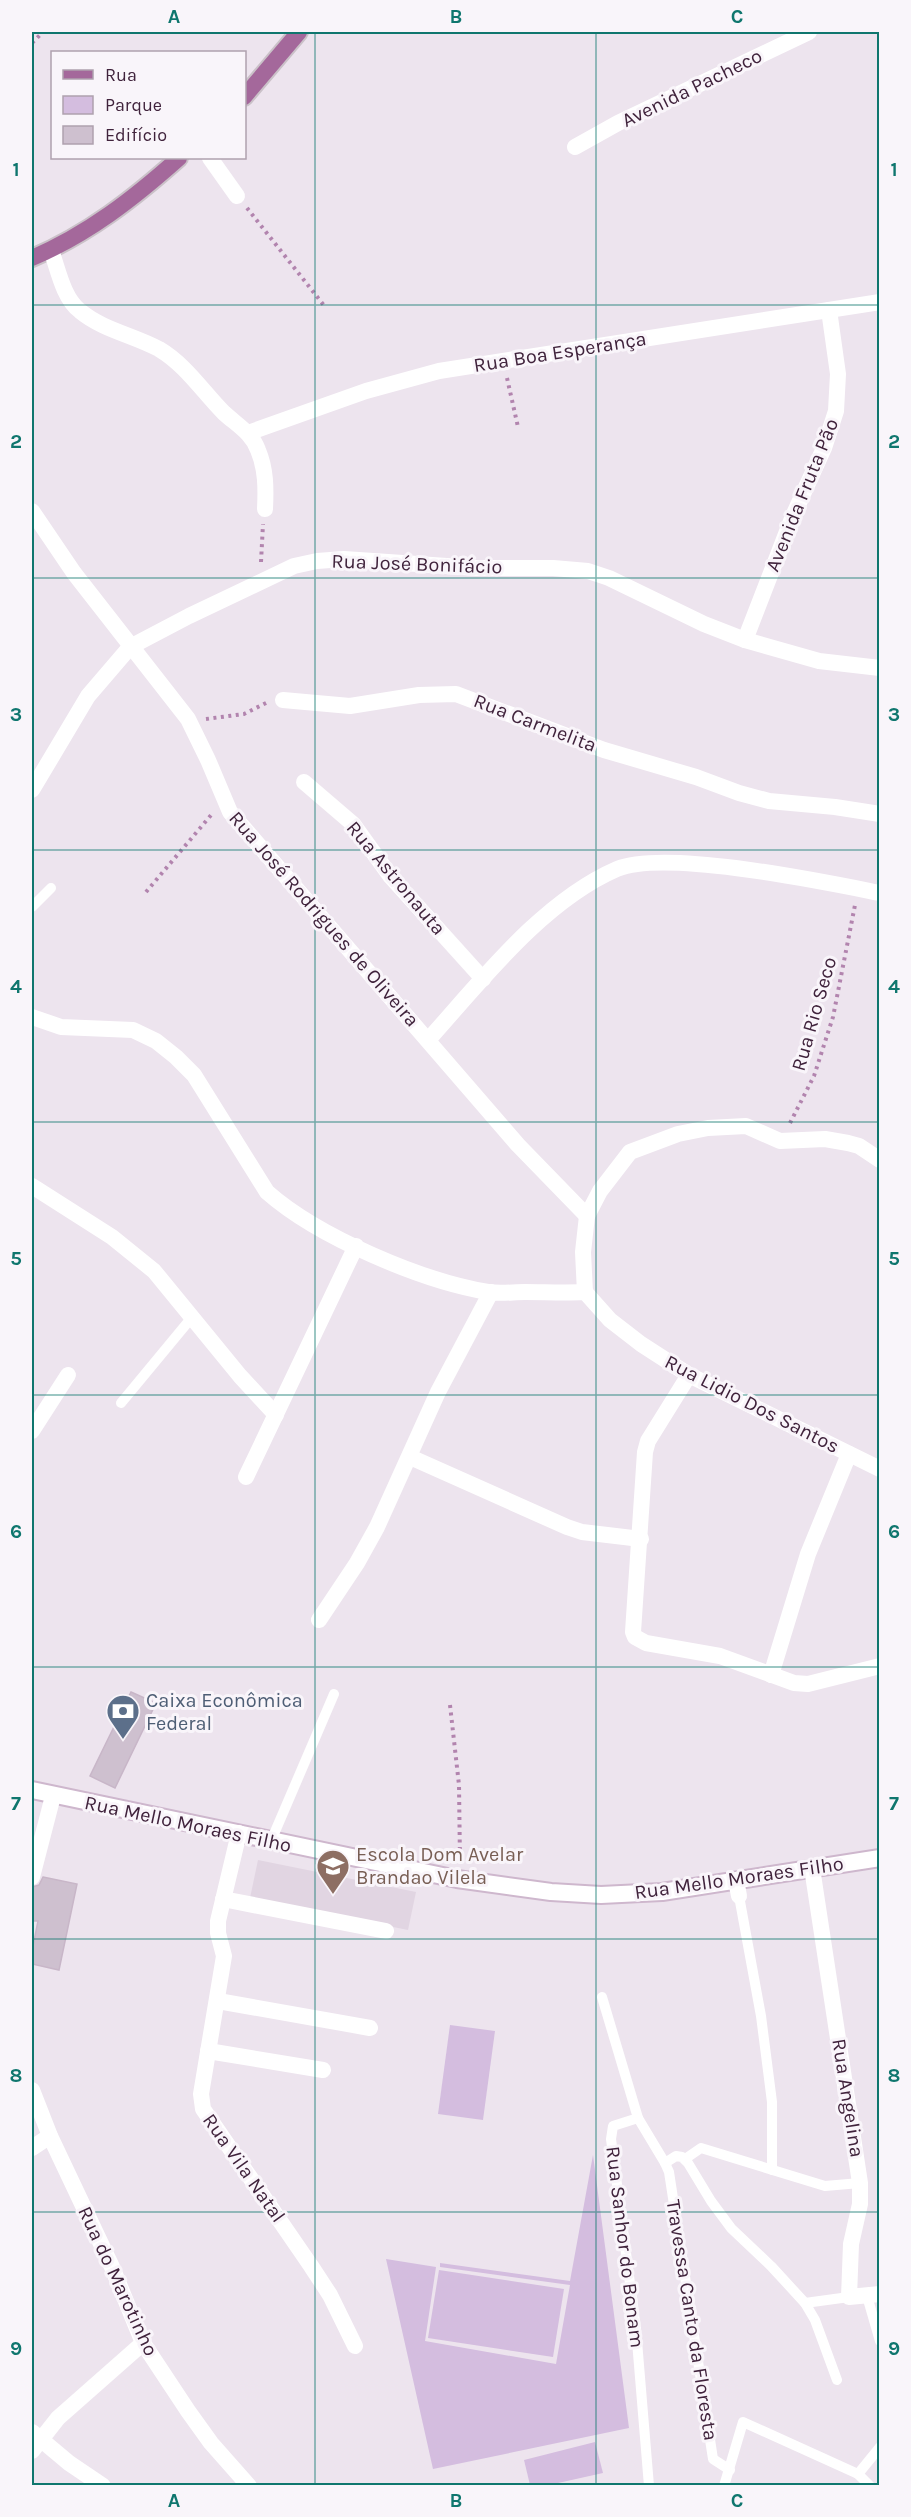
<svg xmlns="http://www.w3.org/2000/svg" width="911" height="2517" font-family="Karla,sans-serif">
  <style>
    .built { fill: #e1d5e2 }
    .green { fill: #d4bddf }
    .building { fill: #cec0cf; stroke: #c8b6c8; stroke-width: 1.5 }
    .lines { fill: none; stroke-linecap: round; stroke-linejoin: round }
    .secondary-casing { stroke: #ceb7cd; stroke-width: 20 }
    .primary-casing { stroke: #cac1c8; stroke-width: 20 }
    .path { stroke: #b284ae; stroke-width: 4; stroke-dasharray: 3 4.5; stroke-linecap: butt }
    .service { stroke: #fff; stroke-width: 10 }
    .minor { stroke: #fff; stroke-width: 16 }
    .secondary { stroke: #fff; stroke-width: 16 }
    .primary { stroke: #a4689b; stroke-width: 16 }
    .grid { fill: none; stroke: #0f766e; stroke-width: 1.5; stroke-opacity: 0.55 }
    .labels { text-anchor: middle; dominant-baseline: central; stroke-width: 6; stroke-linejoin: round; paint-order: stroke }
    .street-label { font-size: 20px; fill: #40233c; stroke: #f9f5fa }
    .service-label { font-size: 20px; fill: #4e5e75; stroke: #f9f5fa; text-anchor: start }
    .education-label { font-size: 20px; fill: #785e54; stroke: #f9f5fa; text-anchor: start }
    .neatline { fill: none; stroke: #0f766e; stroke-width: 2 }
    .grid-label { font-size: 20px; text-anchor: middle; font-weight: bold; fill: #0f766e }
  </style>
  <rect width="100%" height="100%" fill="#ede4ee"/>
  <path class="built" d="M 258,1860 L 416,1892 L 408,1930 L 250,1898 Z"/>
  <g class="green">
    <path d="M 450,2025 L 495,2031 L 483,2120 L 438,2114 Z"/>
    <path d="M 593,2155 L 629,2428 L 433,2469 L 386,2259 L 436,2267 L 425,2341 L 556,2364 L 570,2285 L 440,2267 L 440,2263 L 570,2281 Z"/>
    <path d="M 439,2270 L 564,2289 L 553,2357 L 428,2338 Z"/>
    <path d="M 595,2442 L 603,2473 L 549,2485 L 530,2485 L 524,2460 Z"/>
  </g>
  <g class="building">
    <path d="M 131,1692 L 156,1703 L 115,1788 L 90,1776 Z"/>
    <path d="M 43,1877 L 77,1884 L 59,1970 L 32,1964 L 32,1951 L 38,1921 L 32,1921 L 32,1887 L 39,1885 Z"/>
  </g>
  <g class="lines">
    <defs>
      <path id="secondary" d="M 32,1790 L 457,1879 L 551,1892 L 601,1895 L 662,1892 L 880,1858"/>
      <g id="primary">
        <path d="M 244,97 L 299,32"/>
        <path d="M 32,258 C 88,234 133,199 179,158"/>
      </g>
    </defs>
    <use href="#secondary" class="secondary-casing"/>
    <use href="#primary" class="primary-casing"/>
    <g class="path">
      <path d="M 32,43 L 43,32"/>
      <path d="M 247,208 L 326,308"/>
      <path d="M 507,378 L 518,427"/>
      <path d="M 261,562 L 263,524"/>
      <path d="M 206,719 L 244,714 L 268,702"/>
      <path d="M 146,892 L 212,814"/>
      <path d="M 790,1123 L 814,1076 L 833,1017 L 855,905"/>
      <path d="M 450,1705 L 459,1785 L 460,1863"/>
    </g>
    <g class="service">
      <path d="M 32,907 L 51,888"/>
      <path d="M 121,1403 L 193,1316"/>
      <path d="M 271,1841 L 334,1694"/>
      <path d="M 739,1896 L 761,2016 L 772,2102 L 772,2170"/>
      <path d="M 602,1997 L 638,2118 L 613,2126 L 611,2139 L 636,2329 L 649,2486"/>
      <path d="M 638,2118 L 665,2163 L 676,2156 L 682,2157 L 688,2163 L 711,2201 L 731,2228 L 771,2266 L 805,2303 L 815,2320 L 837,2380"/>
      <path d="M 685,2159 L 701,2148 L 825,2186 L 860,2183"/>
      <path d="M 665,2163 L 669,2172 L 713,2459 L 730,2470"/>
      <path d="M 867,2296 L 880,2341"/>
      <path d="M 805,2303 L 849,2297"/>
      <path d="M 858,2474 L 880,2447"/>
      <path d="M 724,2486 L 743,2422 L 858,2474 L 870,2486"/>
    </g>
    <g class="minor">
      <path d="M 575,147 L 618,123 L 809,32"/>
      <path d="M 210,158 L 237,196"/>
      <path d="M 51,250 C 58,269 63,298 80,311 C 103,330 133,335 159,349 C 186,365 203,392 224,413 C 237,425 252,433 258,450 C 266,469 266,488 265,509"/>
      <path d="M 248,433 L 366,391 L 439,371 L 880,302"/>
      <path d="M 32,511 L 74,573 L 188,719 L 208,760 L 230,812 L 518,1145 L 587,1216"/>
      <path d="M 745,640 L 793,516 L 824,448 L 836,411 L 838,374 L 829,310"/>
      <path d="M 283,700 L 350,706 L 419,695 L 456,694 L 604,750 L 696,777 L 739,793 L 769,801 L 835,807 L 880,814"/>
      <path d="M 304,782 L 353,824 L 391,877 L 483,979"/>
      <path d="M 32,790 L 88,696 L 130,647 L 189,616 L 294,566 L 317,561 L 344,559 L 476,568 L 553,568 L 588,571 L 609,578 L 704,624 L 745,640 L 819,661 L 880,668"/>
      <path d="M 32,1017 L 61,1027 L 133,1030 L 156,1041 L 176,1057 L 194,1075 L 267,1192 C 318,1237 422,1281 488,1292 C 500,1294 513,1292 525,1292 C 545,1292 565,1293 585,1292 L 610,1320 L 641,1344 L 689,1375 L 880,1469"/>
      <path d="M 429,1039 C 482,980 543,901 617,869 C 666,849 824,882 880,893"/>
      <path d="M 32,1186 L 112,1237 L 154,1271 L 240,1376 L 276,1415"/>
      <path d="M 585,1292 L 583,1252 L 587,1216 L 600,1191 L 630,1152 L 678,1134 L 708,1128 L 746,1126 L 780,1141 L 825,1139 L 848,1143 L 859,1146 L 880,1160"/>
      <path d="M 689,1375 L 648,1441 L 645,1452 L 633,1632 L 635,1637 L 646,1643 L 720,1656 L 794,1683 L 808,1684 L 880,1666"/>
      <path d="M 32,1431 L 68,1375"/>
      <path d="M 410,1457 L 567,1527 L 582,1532 L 641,1539"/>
      <path d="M 246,1477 L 356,1246"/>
      <path d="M 319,1620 L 357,1563 L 377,1527 L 438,1392 L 491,1292"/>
      <path d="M 771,1675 L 808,1554 L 849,1454"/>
      <path d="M 239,1833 L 218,1921 L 218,1933 L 224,1956 L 201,2094 L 203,2109 L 311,2266 L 330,2295 L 355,2346"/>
      <path d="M 812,1868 L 860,2183 L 860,2204 L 851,2244 L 849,2297 L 880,2294"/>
      <path d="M 32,1877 L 53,1796"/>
      <path d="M 736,1880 L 739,1896"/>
      <path d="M 223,1899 L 386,1931"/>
      <path d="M 218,2001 L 370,2028"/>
      <path d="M 208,2051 L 323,2070"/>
      <path d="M 32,2090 L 50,2136 L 112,2267 L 143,2343 L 188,2411 L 211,2443 L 249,2486"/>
      <path d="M 32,2148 L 50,2136"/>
      <path d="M 32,2432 L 69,2463 L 103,2486"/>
      <path d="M 32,2451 L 58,2418 L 143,2343"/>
    </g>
    <use href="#secondary" class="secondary"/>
    <use href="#primary" class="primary"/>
  </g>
  <path class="grid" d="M 315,32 L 315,2486M 596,32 L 596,2486M 32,305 L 880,305M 32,578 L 880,578M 32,850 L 880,850M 32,1122 L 880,1122M 32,1395 L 880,1395M 32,1667 L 880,1667M 32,1939 L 880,1939M 32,2212 L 880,2212"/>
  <defs>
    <symbol id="bank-pin" viewBox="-11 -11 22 30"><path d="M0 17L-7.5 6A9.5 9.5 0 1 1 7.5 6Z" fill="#5c6f8a" stroke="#f9f5fa"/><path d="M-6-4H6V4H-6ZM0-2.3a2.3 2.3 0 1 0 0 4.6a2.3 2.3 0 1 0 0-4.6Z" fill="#fff"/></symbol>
    <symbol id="school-pin" viewBox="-11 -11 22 30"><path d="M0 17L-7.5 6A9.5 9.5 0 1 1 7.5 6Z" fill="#8d6e63" stroke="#f9f5fa"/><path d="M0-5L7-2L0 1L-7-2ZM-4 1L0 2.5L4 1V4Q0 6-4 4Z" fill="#fff"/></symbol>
  </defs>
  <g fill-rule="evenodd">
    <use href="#bank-pin" x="104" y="1692" width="38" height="52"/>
    <use href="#school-pin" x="314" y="1847" width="38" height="52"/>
  </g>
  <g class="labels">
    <g class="street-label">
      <text transform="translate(692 88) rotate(-26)">Avenida Pacheco</text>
      <text transform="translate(560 352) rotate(-9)">Rua Boa Esperança</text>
      <text transform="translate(802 495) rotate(-68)">Avenida Fruta Pão</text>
      <text transform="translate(417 564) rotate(2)">Rua José Bonifácio</text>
      <text transform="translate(535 723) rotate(21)">Rua Carmelita</text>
      <text transform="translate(396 878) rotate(50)">Rua Astronauta</text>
      <text transform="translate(324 919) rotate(49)">Rua José Rodrigues de Oliveira</text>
      <text transform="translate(814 1014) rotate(-74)">Rua Rio Seco</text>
      <text transform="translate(752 1404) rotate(27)">Rua Lidio Dos Santos</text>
      <text transform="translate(188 1824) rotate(12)">Rua Mello Moraes Filho</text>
      <text transform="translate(739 1878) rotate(-8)">Rua Mello Moraes Filho</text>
      <text transform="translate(848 2098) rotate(81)">Rua Angelina</text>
      <text transform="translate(244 2168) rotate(55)">Rua Vila Natal</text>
      <text transform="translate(625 2247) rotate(83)">Rua Sanhor do Bonam</text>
      <text transform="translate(118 2281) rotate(65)">Rua do Marotinho</text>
      <text transform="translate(692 2320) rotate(81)">Travessa Canto da Floresta</text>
    </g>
    <g class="service-label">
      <text x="146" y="1700">Caixa Econômica<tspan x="146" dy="23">Federal</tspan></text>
    </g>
    <g class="education-label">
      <text x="356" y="1854">Escola Dom Avelar<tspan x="356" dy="23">Brandao Vilela</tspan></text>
    </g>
  </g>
  <rect width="911" height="2517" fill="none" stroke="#f9f5fa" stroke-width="66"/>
  <rect x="51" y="51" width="195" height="108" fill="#f9f5fa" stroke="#afa1ae" stroke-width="1.5"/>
  <rect x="63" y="70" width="30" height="9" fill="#a4689b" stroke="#afa1ae" stroke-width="1.5"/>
  <text x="105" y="81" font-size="18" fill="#40233c">Rua</text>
  <rect x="63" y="96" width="30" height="18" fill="#d4bddf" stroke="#afa1ae" stroke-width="1.5"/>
  <text x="105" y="111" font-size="18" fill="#40233c">Parque</text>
  <rect x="63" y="126" width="30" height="18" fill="#cec0cf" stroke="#afa1ae" stroke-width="1.5"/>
  <text x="105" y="141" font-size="18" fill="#40233c">Edifício</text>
  <rect x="33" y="33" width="845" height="2451" class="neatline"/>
  <g class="grid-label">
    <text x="174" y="23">A</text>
    <text x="456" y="23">B</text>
    <text x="737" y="23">C</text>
    <text x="16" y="176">1</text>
    <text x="894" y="176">1</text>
    <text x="16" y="448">2</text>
    <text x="894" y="448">2</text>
    <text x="16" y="721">3</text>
    <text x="894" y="721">3</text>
    <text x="16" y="993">4</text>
    <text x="894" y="993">4</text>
    <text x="16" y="1265">5</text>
    <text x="894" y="1265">5</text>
    <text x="16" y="1538">6</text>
    <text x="894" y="1538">6</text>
    <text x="16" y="1810">7</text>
    <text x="894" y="1810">7</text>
    <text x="16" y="2082">8</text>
    <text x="894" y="2082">8</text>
    <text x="16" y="2355">9</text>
    <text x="894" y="2355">9</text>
    <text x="174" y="2507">A</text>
    <text x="456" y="2507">B</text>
    <text x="737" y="2507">C</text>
  </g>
</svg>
